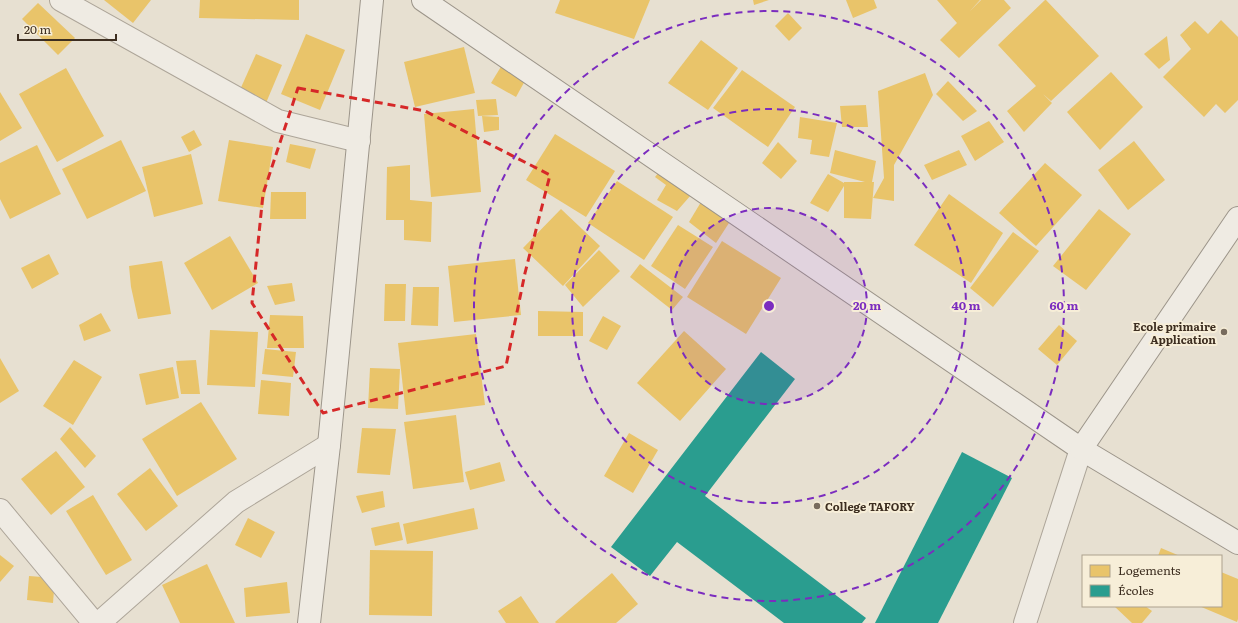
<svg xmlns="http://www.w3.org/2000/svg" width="1238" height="623" font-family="Literata,serif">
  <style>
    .homes { fill: #e9c46a }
    .schools { fill: #2a9d8f }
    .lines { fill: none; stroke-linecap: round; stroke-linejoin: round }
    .street-casing { stroke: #ada599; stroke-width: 24 }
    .secondary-casing { stroke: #9c958a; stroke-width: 24 }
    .street { stroke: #efebe3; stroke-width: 22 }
    .secondary { stroke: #efebe3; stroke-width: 22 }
    .marked { fill: none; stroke: #d62828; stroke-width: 3; stroke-dasharray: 8 5; stroke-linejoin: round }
    .ring { fill: none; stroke: #7b2cbf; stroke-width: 2; stroke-dasharray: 7 5 }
    .poi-dot { fill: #786c5e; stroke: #f7eed8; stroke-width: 1.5 }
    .labels { text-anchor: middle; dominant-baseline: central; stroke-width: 4; stroke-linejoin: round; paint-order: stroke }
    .poi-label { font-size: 11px; font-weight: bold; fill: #3d2e20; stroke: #f7eed8; text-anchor: end }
    .centre { fill: #7b2cbf; stroke: #f7eed8; stroke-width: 2 }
    .ring-label { font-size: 12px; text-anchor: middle; font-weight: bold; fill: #7b2cbf; stroke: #f7eed8; stroke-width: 4; stroke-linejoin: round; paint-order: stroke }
  </style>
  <rect width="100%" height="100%" fill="#e7e0d1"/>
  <g class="homes">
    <path d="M 104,0 L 151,0 L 133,23 Z"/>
    <path d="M 200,0 L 299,0 L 299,20 L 199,18 Z"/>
    <path d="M 560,0 L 650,0 L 634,39 L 555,13 Z"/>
    <path d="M 753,0 L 769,0 L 754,5 Z"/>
    <path d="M 846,0 L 874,0 L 877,8 L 853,18 Z"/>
    <path d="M 937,0 L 980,0 L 970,11 L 981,0 L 1004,0 L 1011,8 L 959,58 L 940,40 L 957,23 Z"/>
    <path d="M 1045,0 L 1046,0 L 1099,56 L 1051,101 L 1043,94 L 1052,103 L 1024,132 L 1007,111 L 1036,86 L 998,45 Z"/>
    <path d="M 38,3 L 75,38 L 58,55 L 22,19 Z"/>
    <path d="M 788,13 L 802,28 L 789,41 L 775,26 Z"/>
    <path d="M 1221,20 L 1238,37 L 1238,100 L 1225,113 L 1216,104 L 1204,117 L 1163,77 L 1191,49 L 1180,35 L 1195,21 L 1208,34 Z"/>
    <path d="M 306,34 L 345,50 L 320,110 L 281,94 Z"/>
    <path d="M 1167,36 L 1170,60 L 1159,69 L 1144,54 Z"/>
    <path d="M 701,40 L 738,68 L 708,110 L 668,83 Z"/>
    <path d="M 464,47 L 475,93 L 415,107 L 404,62 Z"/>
    <path d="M 256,54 L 282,65 L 266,103 L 239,92 Z"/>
    <path d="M 502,65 L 526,79 L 516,97 L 491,83 Z"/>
    <path d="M 66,68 L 104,136 L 57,162 L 19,94 Z"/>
    <path d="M 742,70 L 795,107 L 768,147 L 713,108 Z"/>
    <path d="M 1111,72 L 1143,107 L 1100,150 L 1067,112 Z"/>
    <path d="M 925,73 L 933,95 L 894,165 L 894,201 L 873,198 L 884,178 L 878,91 Z"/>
    <path d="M 948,81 L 977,111 L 963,121 L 936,94 Z"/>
    <path d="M 0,92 L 22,128 L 0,141 Z"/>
    <path d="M 496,99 L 498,115 L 478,116 L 476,100 Z"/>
    <path d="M 866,105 L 868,127 L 842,127 L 840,106 Z"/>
    <path d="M 474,109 L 481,192 L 431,197 L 424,114 Z"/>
    <path d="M 482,116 L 499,117 L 499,130 L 484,132 Z"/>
    <path d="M 800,117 L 837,123 L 829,157 L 810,154 L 812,140 L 798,138 Z"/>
    <path d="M 989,121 L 1004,142 L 975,161 L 961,136 Z"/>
    <path d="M 194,130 L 202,145 L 189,152 L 181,137 Z"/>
    <path d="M 555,134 L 615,171 L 586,217 L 526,180 Z"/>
    <path d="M 121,140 L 146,191 L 87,219 L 62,169 Z"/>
    <path d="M 229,140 L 273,147 L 263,208 L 218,201 Z"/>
    <path d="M 1134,141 L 1165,180 L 1128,210 L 1098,170 Z"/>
    <path d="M 778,142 L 797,161 L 781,179 L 762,163 Z"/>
    <path d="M 290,144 L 316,149 L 310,169 L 286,162 Z"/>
    <path d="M 37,145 L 61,194 L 10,219 L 0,199 L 0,163 Z"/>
    <path d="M 835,150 L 876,161 L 872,182 L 874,182 L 871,219 L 844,218 L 844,186 L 828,212 L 810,203 L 828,174 L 844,183 L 844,182 L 865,182 L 830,173 Z"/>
    <path d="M 959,150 L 967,165 L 932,180 L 924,165 Z"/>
    <path d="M 191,154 L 203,204 L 154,217 L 142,167 Z"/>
    <path d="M 1045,163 L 1082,195 L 1036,246 L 999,213 Z"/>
    <path d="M 410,165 L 410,200 L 432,202 L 431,242 L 404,240 L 404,220 L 386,220 L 387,167 Z"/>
    <path d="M 659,172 L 691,195 L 677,211 L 657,200 L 666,185 L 655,177 Z"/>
    <path d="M 617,181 L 673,217 L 644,260 L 588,223 Z"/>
    <path d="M 271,192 L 306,192 L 306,219 L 270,219 Z"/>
    <path d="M 949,194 L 1003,233 L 971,283 L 914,245 Z"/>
    <path d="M 701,202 L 729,223 L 716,243 L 689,222 Z"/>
    <path d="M 561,209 L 600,246 L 563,286 L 523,248 Z"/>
    <path d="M 1099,209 L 1131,234 L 1086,290 L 1053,266 Z"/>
    <path d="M 678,225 L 713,247 L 685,289 L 651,266 Z"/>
    <path d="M 1013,232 L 1039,251 L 993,307 L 970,288 Z"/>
    <path d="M 230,236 L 258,283 L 212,310 L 184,263 Z"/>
    <path d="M 722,241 L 781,278 L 746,334 L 687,297 Z"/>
    <path d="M 599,250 L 620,271 L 583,307 L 565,285 Z"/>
    <path d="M 49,254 L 59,274 L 32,289 L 21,268 Z"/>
    <path d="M 515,259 L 521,315 L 454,322 L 448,266 Z"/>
    <path d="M 162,261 L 171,314 L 138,319 L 131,287 L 129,266 Z"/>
    <path d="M 640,264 L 683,297 L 672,310 L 630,277 Z"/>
    <path d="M 292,283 L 295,301 L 275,305 L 267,286 Z"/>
    <path d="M 385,284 L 406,284 L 405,321 L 384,321 Z"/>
    <path d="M 413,287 L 439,287 L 438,326 L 411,325 Z"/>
    <path d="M 538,311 L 583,312 L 583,336 L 538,336 Z"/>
    <path d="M 101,313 L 111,331 L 84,341 L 79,325 Z"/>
    <path d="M 270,315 L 303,316 L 304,348 L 267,348 Z"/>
    <path d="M 603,316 L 621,326 L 607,350 L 589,341 Z"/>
    <path d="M 1059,325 L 1077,341 L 1057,365 L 1038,349 Z"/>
    <path d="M 210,330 L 258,332 L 255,387 L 207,385 Z"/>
    <path d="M 684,331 L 726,369 L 680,421 L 637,383 Z"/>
    <path d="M 476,334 L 485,405 L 406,415 L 398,343 Z"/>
    <path d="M 265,349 L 296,352 L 293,377 L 262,374 Z"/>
    <path d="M 0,358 L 19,391 L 0,403 Z"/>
    <path d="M 74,360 L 102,377 L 73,425 L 43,406 Z"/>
    <path d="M 196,360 L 200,394 L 181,394 L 176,361 Z"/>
    <path d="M 173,367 L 179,398 L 146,405 L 139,374 Z"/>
    <path d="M 370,368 L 400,369 L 398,409 L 368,408 Z"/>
    <path d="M 261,380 L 291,383 L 289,416 L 258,414 Z"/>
    <path d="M 201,402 L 237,459 L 177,496 L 142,439 Z"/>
    <path d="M 456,415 L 464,482 L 413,489 L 404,422 Z"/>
    <path d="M 70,427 L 96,456 L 85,468 L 60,439 Z"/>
    <path d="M 362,428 L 396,429 L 390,475 L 357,473 Z"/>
    <path d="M 629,433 L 658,450 L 633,493 L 604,476 Z"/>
    <path d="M 56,451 L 85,487 L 51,515 L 21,479 Z"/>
    <path d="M 500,462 L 505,481 L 470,490 L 465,472 Z"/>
    <path d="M 150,468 L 178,506 L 146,531 L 117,494 Z"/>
    <path d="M 383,491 L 385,507 L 362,513 L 356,496 Z"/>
    <path d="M 93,495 L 132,560 L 106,575 L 66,511 Z"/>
    <path d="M 474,508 L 478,529 L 407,544 L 403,524 Z"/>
    <path d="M 248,518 L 275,532 L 261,558 L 235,545 Z"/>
    <path d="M 399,522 L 403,540 L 375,546 L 371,528 Z"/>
    <path d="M 1161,548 L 1180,556 L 1158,556 Z"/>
    <path d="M 370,550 L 433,551 L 432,616 L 369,615 Z"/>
    <path d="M 0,555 L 14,566 L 0,582 Z"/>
    <path d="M 207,564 L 235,623 L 180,623 L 162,585 Z"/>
    <path d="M 1221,572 L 1238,579 L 1238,619 L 1237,622 L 1199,606 L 1221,606 Z"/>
    <path d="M 612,573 L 638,604 L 616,623 L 556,623 L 555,622 Z"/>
    <path d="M 29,576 L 55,578 L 53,603 L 27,600 Z"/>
    <path d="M 287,582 L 290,613 L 246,617 L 244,588 Z"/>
    <path d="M 521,596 L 539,623 L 506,623 L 498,611 Z"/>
    <path d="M 1114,606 L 1145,606 L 1152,611 L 1142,623 L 1132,623 Z"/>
  </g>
  <g class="schools">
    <path d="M 761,352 L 795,379 L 705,496 L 866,618 L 862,623 L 784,623 L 677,542 L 650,576 L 611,547 Z"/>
    <path d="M 962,452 L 1012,478 L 938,623 L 875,623 Z"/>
  </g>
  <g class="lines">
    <defs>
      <g id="street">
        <path d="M 61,0 L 278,121 L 359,141"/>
        <path d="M 0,510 L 94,623"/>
        <path d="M 99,623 L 236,502 L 329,445"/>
        <path d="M 1025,623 L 1081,449"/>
      </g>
      <g id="secondary">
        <path d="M 423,0 L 1081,449 L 1238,543"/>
        <path d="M 1081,449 L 1238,218"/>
        <path d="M 309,623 L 329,445 L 372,0"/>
      </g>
    </defs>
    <use href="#street" class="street-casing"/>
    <use href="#secondary" class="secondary-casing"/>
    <use href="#street" class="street"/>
    <use href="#secondary" class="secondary"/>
  </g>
  <path class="marked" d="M 298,88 L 425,111 L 550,175 L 525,273 L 506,366 L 323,413 L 252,303 L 263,194 Z"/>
  <circle cx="769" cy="306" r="98" fill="#7b2cbf" fill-opacity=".12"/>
  <g class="ring">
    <circle cx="769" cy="306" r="98"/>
    <circle cx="769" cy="306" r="197"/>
    <circle cx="769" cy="306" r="295"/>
  </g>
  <g class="poi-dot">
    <circle cx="1224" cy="332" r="4"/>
    <circle cx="817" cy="506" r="4"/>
  </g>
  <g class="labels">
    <g class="poi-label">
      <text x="1216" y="326">Ecole primaire<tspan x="1216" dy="13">Application</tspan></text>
      <text x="825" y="506" text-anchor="start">College TAFORY</text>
    </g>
  </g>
  <circle cx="769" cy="306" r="6" class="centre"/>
  <g class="ring-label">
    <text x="867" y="310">20 m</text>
    <text x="966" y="310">40 m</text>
    <text x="1064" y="310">60 m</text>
  </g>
  <rect x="1082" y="555" width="140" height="52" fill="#f7eed8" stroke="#ada18e"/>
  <rect x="1090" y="565" width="20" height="12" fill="#e9c46a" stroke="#ada18e"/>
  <text x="1118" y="575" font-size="12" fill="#3d2e20">Logements</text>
  <rect x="1090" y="585" width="20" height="12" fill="#2a9d8f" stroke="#ada18e"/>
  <text x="1118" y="595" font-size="12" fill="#3d2e20">Écoles</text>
  <path d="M18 34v6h98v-6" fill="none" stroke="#3d2e20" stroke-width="2"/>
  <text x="24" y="34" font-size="12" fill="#3d2e20" stroke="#f7eed8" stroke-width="3" paint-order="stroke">20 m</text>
</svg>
